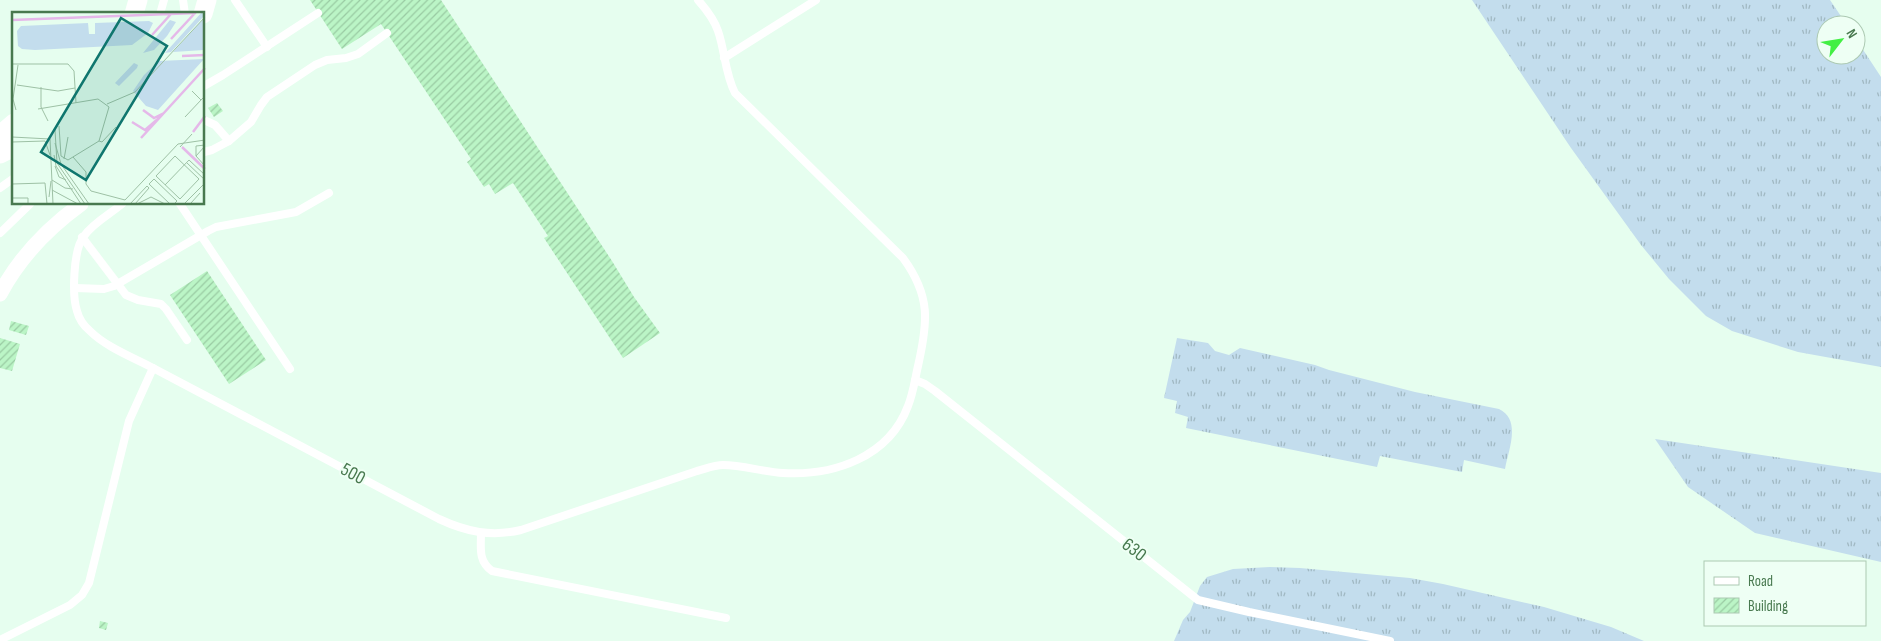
<svg xmlns="http://www.w3.org/2000/svg" width="1881" height="641" font-family="'Sofia Sans Condensed',sans-serif">
  <style>
    .grass { fill: url(#grass-tufts) }
    .building { fill: url(#building-hatch) }
    .lines { fill: none; stroke-linecap: round; stroke-linejoin: round }
    .service { stroke: #fff; stroke-width: 8 }
    .minor { stroke: #fff; stroke-width: 15 }
    .tertiary { stroke: #fff; stroke-width: 19 }
    .labels { text-anchor: middle; dominant-baseline: central; stroke-width: 4; stroke-linejoin: round; paint-order: stroke }
    .street-label { font-size: 19px; fill: #48794f; stroke: #eefff4 }
    .inset-river { fill: none; stroke: #e5b8e9; stroke-width: 2.5 }
    .inset-road { fill: none; stroke: #9ec1a5; stroke-width: 1 }
    .view { fill: #0f766e; fill-opacity: 0.15; stroke: #0f766e; stroke-width: 2.5 }
    .inset-edge { fill: none; stroke: #48794f; stroke-width: 2.5 }
  </style>
  <defs>
    <pattern id="grass-tufts" width="24" height="20" patternUnits="userSpaceOnUse" patternTransform="scale(1.25)"><rect width="24" height="20" fill="#c3dded"/><path d="M3 7l-1-3M5 7V3M7 7l1-3M15 17l-1-3M17 17v-4M19 17l1-3" fill="none" stroke="#a0b8c2"/></pattern>
    <pattern id="building-hatch" width="6" height="6" patternUnits="userSpaceOnUse" patternTransform="scale(1.25)"><rect width="6" height="6" fill="#bbf5c6"/><path d="M-1 1l2-2M0 6l6-6M5 7l2-2" fill="none" stroke="#9acba3"/></pattern>
  </defs>
  <rect width="100%" height="100%" fill="#e6feef"/>
  <g class="grass">
    <path d="M 1472,0 L 1830,0 L 1847,25 L 1826,25 L 1826,55 L 1856,55 L 1856,39 L 1881,77 L 1881,367 L 1798,352 L 1732,331 L 1706,316 L 1669,279 L 1641,245 L 1571,148 Z"/>
    <path d="M 1177,338 L 1208,343 L 1215,351 L 1229,355 L 1240,348 L 1315,365 L 1329,370 L 1415,392 L 1499,409 C 1522,420 1508,451 1505,469 L 1464,460 L 1462,472 L 1380,456 L 1377,467 L 1186,428 L 1188,417 L 1175,413 L 1177,401 L 1164,398 Z"/>
    <path d="M 1655,439 L 1881,473 L 1881,562 L 1755,533 L 1688,487 Z"/>
    <path d="M 1270,567 L 1300,568 L 1410,578 L 1443,584 L 1544,607 L 1611,627 L 1644,641 L 1174,641 L 1183,620 L 1190,612 L 1200,586 L 1207,577 L 1233,569 Z"/>
  </g>
  <g class="building">
    <path d="M 310,0 L 441,0 L 612,261 L 634,297 L 660,333 L 623,358 L 544,238 L 548,236 L 513,183 L 495,194 L 489,184 L 484,187 L 467,162 L 471,159 L 381,24 L 342,49 Z"/>
    <path d="M 217,103 L 223,111 L 214,117 L 208,108 Z"/>
    <path d="M 207,271 L 266,360 L 229,384 L 170,295 Z"/>
    <path d="M 11,321 L 29,326 L 26,335 L 9,330 Z"/>
    <path d="M 0,338 L 20,344 L 12,371 L 0,368 Z"/>
    <path d="M 100,621 L 108,623 L 106,630 L 99,628 Z"/>
  </g>
  <g class="lines">
    <g class="service">
      <path d="M 183,0 L 185,14"/>
      <path d="M 235,0 L 267,47"/>
      <path d="M 160,14 L 164,0"/>
      <path d="M 724,58 L 816,0"/>
      <path d="M 204,86 L 223,75 L 318,13"/>
      <path d="M 204,120 L 215,125 L 229,141"/>
      <path d="M 204,152 L 212,150 L 229,141 L 251,122 L 261,105 L 267,97 L 315,65 L 327,60 L 346,58 L 358,54 L 387,33"/>
      <path d="M 0,188 L 14,178"/>
      <path d="M 122,204 C 110,214 93,223 84,236 C 73,249 72,296 77,311 C 79,319 84,326 90,331 C 106,347 132,357 153,368 L 439,519 C 467,532 491,537 521,530 L 697,471 C 705,469 714,465 723,465 C 742,465 764,472 783,473 C 834,476 889,457 908,406 C 913,394 915,379 918,366 C 928,322 931,296 903,258 L 735,93 C 725,74 725,51 718,31 C 714,19 706,9 698,0"/>
      <path d="M 180,204 L 290,369"/>
      <path d="M 0,233 L 30,204"/>
      <path d="M 82,237 L 126,295 L 138,300 L 161,304 L 166,309 L 187,340"/>
      <path d="M 75,288 L 104,289 L 114,286 L 208,231 L 216,227 L 296,212 L 329,193"/>
      <path d="M 915,380 L 925,384 L 935,391 L 1198,600 L 1249,612 L 1390,641"/>
      <path d="M 481,533 C 481,548 478,561 492,571 L 726,618"/>
      <path d="M 0,640 L 70,605 L 82,595 L 89,583 L 129,421 L 153,368"/>
    </g>
    <path class="minor" d="M 0,294 C 19,258 48,228 81,204"/>
    <g class="tertiary">
      <path d="M 134,14 L 138,0"/>
      <path d="M 203,14 L 207,0"/>
      <path d="M 0,135 L 14,123"/>
      <path d="M 0,154 L 14,147"/>
    </g>
  </g>
  <g class="labels">
    <g class="street-label">
      <text transform="translate(353 474) rotate(28)">500</text>
      <text transform="translate(1134 550) rotate(38)">630</text>
    </g>
  </g>
  <g transform="translate(12 12)">
    <rect width="192" height="192" fill="#e6feef"/>
    <path d="M 190,0 L 192,4 L 159,40 L 153,41 ZM 192,6 L 192,38 L 161,40 ZM 158,8 L 164,10 L 155,24 L 142,38 L 131,41 ZM 137,9 L 141,11 L 136,21 L 120,33 L 23,38 L 10,37 L 6,34 L 5,19 L 9,14 L 76,11 L 77,22 L 83,22 L 83,11 ZM 192,47 L 146,98 L 134,94 L 121,79 L 132,63 L 147,49 ZM 122,51 L 126,53 L 125,56 L 107,74 L 103,71 Z" fill="#c3dded"/>
    <path class="inset-river" d="M 0,8 L 184,1M 140,23 L 159,2M 159,27 L 184,0M 170,44 L 193,43M 131,98 L 142,106 L 152,101M 120,110 L 133,118 L 147,106M 181,120 L 193,104M 129,126 L 193,56M 170,135 L 193,157"/>
    <path class="inset-road" d="M 0,52 L 56,52 L 62,59 L 64,91M 5,73 L 46,79 L 63,76M 29,75 L 29,95 L 36,109M 180,79 L 189,88 L 193,84M 95,92 L 123,80 L 193,5M 26,97 L 86,87 L 97,95 L 87,129 L 56,148 L 49,144 L 47,114M 4,98 L 1,87 L 6,53M 173,105 L 189,88M 43,118 L 45,151 L 73,192M 0,125 L 38,127 L 41,192M 87,129 L 90,130 L 104,115M 0,130 L 33,129 L 38,143M 43,131 L 49,152 L 77,192M 193,134 L 184,144 L 193,154M 168,135 L 180,122M 42,143 L 44,154 L 69,192M 163,144 L 187,167 L 168,187 L 144,164 ZM 184,144 L 184,134 L 193,133M 61,145 L 74,160 L 74,172 L 79,179 L 113,188 L 166,132 L 193,128M 52,147 L 56,125M 175,151 L 193,168M 43,154 L 47,165 L 54,168M 40,168 L 53,176 L 61,177M 0,172 L 33,171 L 35,192M 153,173 L 177,148 L 193,163M 40,178 L 66,192M 37,185 L 39,169M 0,186 L 16,186 L 16,192M 118,192 L 135,174 L 137,176 L 123,192M 125,192 L 139,185 L 153,192M 158,192 L 137,172 L 142,167 L 165,189 L 162,192M 172,192 L 193,171M 181,192 L 179,191 L 188,181"/>
    <path class="view" d="M 109,6 L 155,34 L 74,168 L 29,140 Z"/>
    <rect width="192" height="192" class="inset-edge"/>
  </g>
  <rect x="1704" y="561" width="162" height="65" fill="#eefff4" stroke="#acc9b2"/>
  <rect x="1714" y="577" width="25" height="8" fill="#ffffff" stroke="#acc9b2"/>
  <text x="1748" y="586" font-size="15" fill="#48794f">Road</text>
  <rect x="1714" y="598" width="25" height="15" fill="url(#building-hatch)" stroke="#acc9b2"/>
  <text x="1748" y="611" font-size="15" fill="#48794f">Building</text>
  <g transform="translate(1841 40) rotate(59)"><circle r="24" fill="#eefff4" stroke="#acc9b2"/>
  <path d="M0-4L9 19L0 12L-9 19Z" fill="#43ef44"/>
  <text y="-8" font-size="14" font-weight="bold" text-anchor="middle" fill="#48794f">N</text>
  </g>
</svg>
